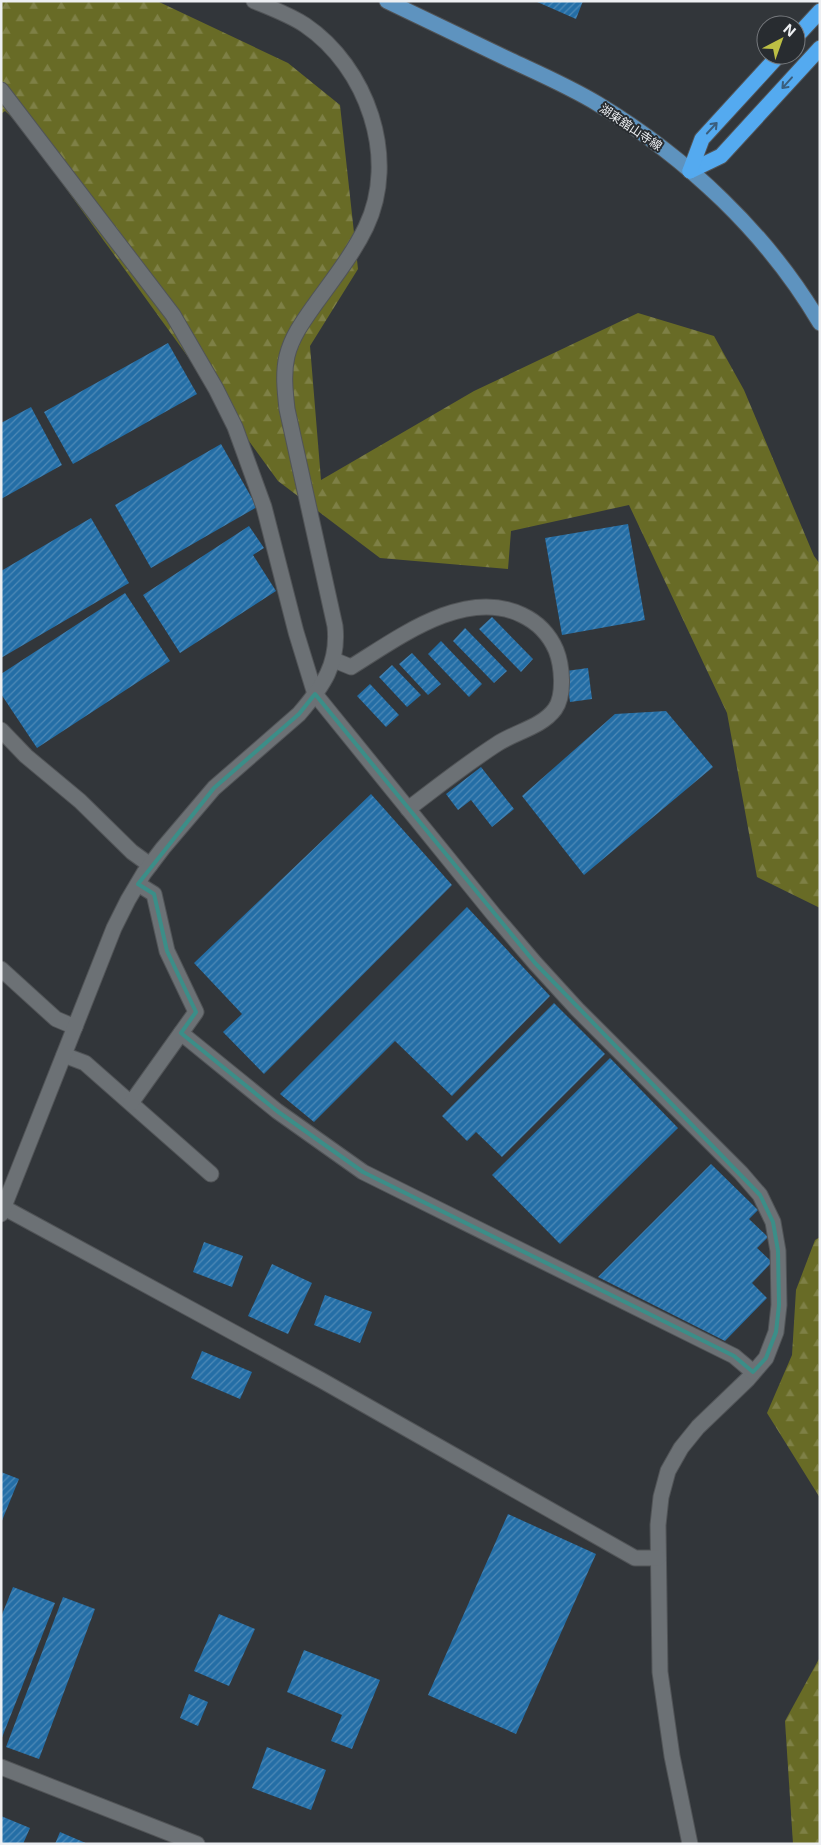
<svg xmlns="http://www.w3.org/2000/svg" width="821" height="1845" font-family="Inter,'Noto Sans JP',sans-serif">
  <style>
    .forest { fill: url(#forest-firs) }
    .building { fill: url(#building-hatch) }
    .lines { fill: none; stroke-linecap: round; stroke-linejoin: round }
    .minor-casing { stroke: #515457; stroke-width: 17 }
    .major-casing { stroke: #515457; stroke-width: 17 }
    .highway-casing { stroke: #515457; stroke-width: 17 }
    .minor { stroke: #6c7175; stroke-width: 15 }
    .major { stroke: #5e93bf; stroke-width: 15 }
    .highway { stroke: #54aaf0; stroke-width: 15 }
    .oneway { stroke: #3a5e7d }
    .marked { fill: none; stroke: #3b8e88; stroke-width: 4; stroke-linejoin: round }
    .labels { text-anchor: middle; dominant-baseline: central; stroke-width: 4; stroke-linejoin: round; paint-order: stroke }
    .street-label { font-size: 12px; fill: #edeff2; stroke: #282c30 }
  </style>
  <defs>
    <pattern id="forest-firs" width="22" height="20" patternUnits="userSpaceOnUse" patternTransform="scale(1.25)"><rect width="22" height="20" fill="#686b26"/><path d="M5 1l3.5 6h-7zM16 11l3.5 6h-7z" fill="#7e8046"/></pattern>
    <pattern id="building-hatch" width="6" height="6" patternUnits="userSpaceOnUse" patternTransform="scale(1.25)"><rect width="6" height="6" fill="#246ea6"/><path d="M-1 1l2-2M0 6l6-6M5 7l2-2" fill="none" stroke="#4f8ab7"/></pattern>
  </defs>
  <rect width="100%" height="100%" fill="#32363a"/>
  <g class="forest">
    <path d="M 1,1 L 157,1 L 288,63 L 340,105 L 358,269 L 310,346 L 321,480 L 474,391 L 638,313 L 714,336 L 744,390 L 814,556 L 820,564 L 820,908 L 757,877 L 727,713 L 629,505 L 511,531 L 508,569 L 380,558 L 278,481 L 20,125 L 5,111 L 1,114 Z"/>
    <path d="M 820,1237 L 820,1498 L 767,1413 L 792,1355 L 796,1290 L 815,1240 Z"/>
    <path d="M 820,1657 L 820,1844 L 793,1844 L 785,1721 Z"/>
  </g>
  <g class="building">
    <path d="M 535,1 L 583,1 L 576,19 Z"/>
    <path d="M 168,343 L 197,394 L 73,464 L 44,412 Z"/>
    <path d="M 31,407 L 62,465 L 1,499 L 1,423 Z"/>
    <path d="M 221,444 L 257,507 L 151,568 L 115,505 Z"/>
    <path d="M 91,518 L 129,583 L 1,658 L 1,571 Z"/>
    <path d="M 628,524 L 645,620 L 562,635 L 545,538 Z"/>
    <path d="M 249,526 L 264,548 L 253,555 L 276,591 L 180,653 L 143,595 Z"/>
    <path d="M 125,593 L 170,661 L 37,748 L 1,694 L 1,674 Z"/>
    <path d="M 492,617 L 533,659 L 521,672 L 479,629 Z"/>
    <path d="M 465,628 L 507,671 L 494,683 L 453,641 Z"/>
    <path d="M 441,641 L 482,684 L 469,697 L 428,654 Z"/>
    <path d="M 412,653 L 441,684 L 428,695 L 399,664 Z"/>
    <path d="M 392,665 L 421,695 L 407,707 L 379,677 Z"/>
    <path d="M 588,668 L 592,699 L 570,702 L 566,671 Z"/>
    <path d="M 370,684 L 399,715 L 386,727 L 357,696 Z"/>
    <path d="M 666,711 L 713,767 L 584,875 L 522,796 L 615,714 Z"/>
    <path d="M 481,767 L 514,809 L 492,827 L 471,800 L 458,810 L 446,794 Z"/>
    <path d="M 371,794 L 452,885 L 264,1074 L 223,1032 L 242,1014 L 194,963 Z"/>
    <path d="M 467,907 L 550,996 L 452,1096 L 395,1041 L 314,1122 L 280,1094 Z"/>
    <path d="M 554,1003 L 605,1054 L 502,1157 L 476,1132 L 467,1141 L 442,1116 Z"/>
    <path d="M 610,1058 L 678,1128 L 560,1244 L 492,1175 Z"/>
    <path d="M 711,1164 L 758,1210 L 749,1219 L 768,1237 L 757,1248 L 772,1262 L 752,1283 L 767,1298 L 725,1341 L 598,1277 Z"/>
    <path d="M 204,1242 L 243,1256 L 232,1287 L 193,1272 Z"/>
    <path d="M 272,1264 L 312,1283 L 288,1334 L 248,1316 Z"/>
    <path d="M 325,1295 L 372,1312 L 360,1343 L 314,1325 Z"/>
    <path d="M 202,1351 L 252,1372 L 240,1399 L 191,1378 Z"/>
    <path d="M 1,1472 L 19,1479 L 1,1523 Z"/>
    <path d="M 508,1514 L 596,1554 L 516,1734 L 428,1695 Z"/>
    <path d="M 13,1587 L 55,1603 L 1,1740 L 1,1617 Z"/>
    <path d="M 63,1597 L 95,1609 L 39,1759 L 6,1747 Z"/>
    <path d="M 219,1614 L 255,1629 L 229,1686 L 194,1671 Z"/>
    <path d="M 304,1650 L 380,1680 L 352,1749 L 331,1741 L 342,1715 L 287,1692 Z"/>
    <path d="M 189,1694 L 208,1702 L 198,1726 L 180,1718 Z"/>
    <path d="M 267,1747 L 326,1770 L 311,1810 L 252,1788 Z"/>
    <path d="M 1,1816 L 30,1828 L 23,1844 L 1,1844 Z"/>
    <path d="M 60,1832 L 88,1844 L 55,1844 Z"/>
  </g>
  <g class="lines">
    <defs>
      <g id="minor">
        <path d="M 1,90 L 173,315 L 216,389 L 235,427 L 264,507 L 296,632 L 315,694 L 494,915 L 535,963 L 577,1009 L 741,1173 L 760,1195 L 773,1222 L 778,1251 L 779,1305 L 776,1332 L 766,1358 L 748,1379 L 698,1427 L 681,1448 L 668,1471 L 661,1497 L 658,1525 L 660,1672 L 672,1756 L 690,1844"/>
        <path d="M 334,660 L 351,667 C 398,638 465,587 522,615 C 537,622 549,634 556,650 C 562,665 565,695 555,709 C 542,727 515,732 497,744 C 466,764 437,787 408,809"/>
        <path d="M 1,730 L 26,756 L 80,801 L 132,852 L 150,865"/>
        <path d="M 1,969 L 56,1019 L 75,1027"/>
        <path d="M 181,1033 L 277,1111 L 363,1172 L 734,1356 L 753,1372"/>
        <path d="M 64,1055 L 85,1063 L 211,1174"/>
        <path d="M 131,1103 L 196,1012 L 167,951 L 154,894 L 138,884"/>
        <path d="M 1,1206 L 321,1380 L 635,1558 L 658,1558"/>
        <path d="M 1,1214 L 114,928 L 128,900 L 144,873 L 163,848 L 214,788 L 299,714 C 323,686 339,664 335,626 L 287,409 C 285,391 283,373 287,356 C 292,336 304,320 316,303 C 334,278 353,254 366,227 C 399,158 367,67 305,25 C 290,15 271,8 254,1"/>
        <path d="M 1,1767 L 197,1844"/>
      </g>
      <path id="major" d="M 387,1 C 428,21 469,40 510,60 C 540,74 570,87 598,104 C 687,158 767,233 820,323"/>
      <g id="highway">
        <path d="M 796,37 L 820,11"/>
        <path d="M 690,171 L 721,156 L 820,48"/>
        <path d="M 690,171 L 702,139 L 779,55"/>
      </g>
    </defs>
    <use href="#minor" class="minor-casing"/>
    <use href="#major" class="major-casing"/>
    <use href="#highway" class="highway-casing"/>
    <use href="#minor" class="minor"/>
    <use href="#major" class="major"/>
    <use href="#highway" class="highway"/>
  </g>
  <defs><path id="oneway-shaft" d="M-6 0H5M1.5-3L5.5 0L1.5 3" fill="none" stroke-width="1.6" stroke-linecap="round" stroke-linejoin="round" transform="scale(1.25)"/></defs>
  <g class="oneway">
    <use href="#oneway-shaft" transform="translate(787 83) rotate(132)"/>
    <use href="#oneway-shaft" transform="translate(712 128) rotate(-47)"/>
  </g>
  <path class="marked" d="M 315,694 L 535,963 L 760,1195 L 773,1222 L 778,1251 L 779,1305 L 776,1332 L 766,1358 L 753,1372 L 734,1356 L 363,1172 L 277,1111 L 181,1033 L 196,1012 L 167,951 L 154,894 L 138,884 L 214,788 L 299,714 Z"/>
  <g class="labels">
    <g class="street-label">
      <text transform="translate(631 127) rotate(34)">湖東舘山寺線</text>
    </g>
  </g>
  <rect width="821" height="1845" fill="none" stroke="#edeff2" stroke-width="5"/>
  <g transform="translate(781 40) rotate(41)"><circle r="24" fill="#282c30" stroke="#777a7e"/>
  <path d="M0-4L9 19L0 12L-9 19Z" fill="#bcbf44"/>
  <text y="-8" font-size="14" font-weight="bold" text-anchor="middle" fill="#edeff2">N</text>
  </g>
</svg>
